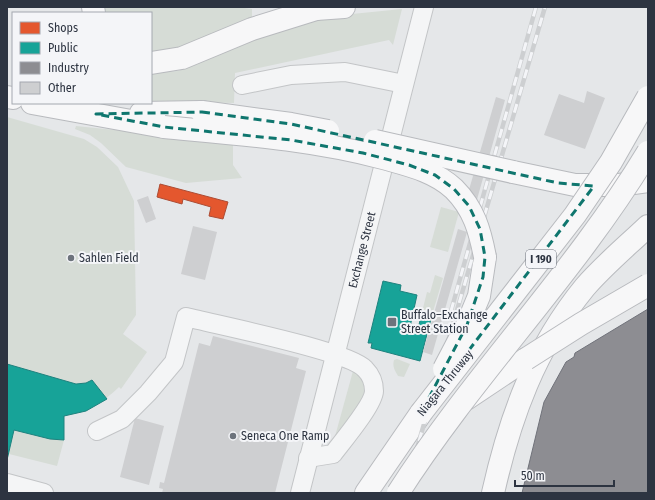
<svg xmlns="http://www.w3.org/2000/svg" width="655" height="500" font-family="'Fira Sans Condensed',sans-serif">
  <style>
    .green { fill: #d6dcd6 }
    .shops { fill: #e4572e; stroke: #ad4c34 }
    .public { fill: #17a398; stroke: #1e827e }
    .industry { fill: #8d8d92; stroke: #70727a }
    .building { fill: #cecfd1 }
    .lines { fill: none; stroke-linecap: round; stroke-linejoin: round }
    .minor-casing { stroke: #c3c5c7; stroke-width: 20 }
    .highway-casing { stroke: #b8babe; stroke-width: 24 }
    .minor { stroke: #f4f5f6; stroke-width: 18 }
    .highway { stroke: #f7f7f8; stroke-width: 22 }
    .rail-casing { stroke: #cdcfd1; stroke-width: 4.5 }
    .rail { stroke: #f4f5f8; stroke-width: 3; stroke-dasharray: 9; stroke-linecap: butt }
    .highway-bridge-casing { stroke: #b8babe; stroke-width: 24; stroke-linecap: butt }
    .highway-bridge { stroke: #f7f7f8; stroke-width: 22 }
    .marked { fill: none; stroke: #0f766e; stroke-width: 3; stroke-dasharray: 8 5; stroke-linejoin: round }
    .poi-dot { fill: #6d737c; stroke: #f4f5f8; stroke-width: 1.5 }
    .labels { text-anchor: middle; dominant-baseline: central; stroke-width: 4; stroke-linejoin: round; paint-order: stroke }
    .shield { fill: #f4f5f8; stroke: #696e78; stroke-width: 1 }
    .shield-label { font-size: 11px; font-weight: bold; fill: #2d3441 }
    .street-label { font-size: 12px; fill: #2d3441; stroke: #f4f5f8 }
    .poi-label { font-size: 12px; fill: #2d3441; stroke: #f4f5f8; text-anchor: start }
  </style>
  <rect width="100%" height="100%" fill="#e5e7e9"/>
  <g class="green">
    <path d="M 104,7 L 237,7 L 252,9 L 252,17 L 171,51 L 151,56 L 151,13 L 104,13 Z"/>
    <path d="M 402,9 L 393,45 L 389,40 L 235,73 L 234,103 L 151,101 L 151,73 L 178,71 L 263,33 L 312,18 Z"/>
    <path d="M 7,117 L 84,139 L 97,147 L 118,167 L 134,201 L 136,315 L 123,334 L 147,352 L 121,389 L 119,387 C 102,403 88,413 64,416 L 64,440 L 57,466 L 9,454 L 7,460 Z"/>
    <path d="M 76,126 L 233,142 L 233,165 L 242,178 L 186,183 L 126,167 L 101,143 L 90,135 L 75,129 Z"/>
    <path d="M 441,207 L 459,212 L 448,252 L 430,247 Z"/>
    <path d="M 435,275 L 443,278 L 432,315 L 422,312 L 427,292 L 430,293 Z"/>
    <path d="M 397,359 L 410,364 L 404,377 L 398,376 C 395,371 392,366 394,360 Z"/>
    <path d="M 353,371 C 362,378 365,383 366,395 L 334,440 Z"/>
  </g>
  <path class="shops" d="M 160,184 L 228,202 L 223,219 L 209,216 L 211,207 L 183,199 L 182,204 L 157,197 Z"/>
  <g class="public">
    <path d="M 383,281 L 401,285 L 400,291 L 417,295 L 410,327 L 418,329 L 422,312 L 432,315 L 420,361 L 371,348 L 372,343 L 368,343 Z"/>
    <path d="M 7,364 L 76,384 L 86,383 L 92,380 L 107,399 L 86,411 L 64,416 L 64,440 L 50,439 L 14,430 L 7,460 Z"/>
  </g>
  <path class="industry" d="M 648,309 L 648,493 L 522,493 L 544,402 L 566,362 L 574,357 L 575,353 Z"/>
  <g class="building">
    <path d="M 587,91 L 605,98 L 585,149 L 544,135 L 559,94 L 584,103 Z"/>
    <path d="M 496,97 L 505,100 L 476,203 L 466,200 Z"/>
    <path d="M 148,196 L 156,219 L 146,223 L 137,200 Z"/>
    <path d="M 193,226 L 217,232 L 205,280 L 181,274 Z"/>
    <path d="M 458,229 L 467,232 L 432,355 L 423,352 Z"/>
    <path d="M 213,336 L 299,358 L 296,368 L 306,371 L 275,493 L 162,493 L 163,489 L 159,488 L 160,482 L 164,483 L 199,343 L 210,346 Z"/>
    <path d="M 135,418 L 164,426 L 149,485 L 120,477 Z"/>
  </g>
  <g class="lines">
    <defs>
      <g id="minor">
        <path d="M 242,85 L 291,75 L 345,72 L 404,84"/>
        <path d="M 97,431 L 122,419 L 148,393 L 174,362 L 186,317 C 217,325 349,351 365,369 C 371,375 374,383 374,391 C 374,404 342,442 333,454 L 308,458"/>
        <path d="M 7,483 L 44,493"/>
        <path id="s1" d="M 300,493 L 424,7"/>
      </g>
      <g id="highway">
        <path d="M 93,7 L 94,13"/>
        <path d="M 302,8 L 316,9 L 344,7"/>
        <path d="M 151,63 L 182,58 L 252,29 L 316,9"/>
        <path d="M 7,97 L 13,98"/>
        <path d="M 32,103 L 164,127"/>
        <path d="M 141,113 L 202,112"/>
        <path d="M 513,172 L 575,185 L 619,185 L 648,181"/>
        <path d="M 467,325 L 479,296 L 485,257"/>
        <path d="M 466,399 L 526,359"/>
        <path d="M 366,493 L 421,413"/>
        <path d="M 493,493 C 510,417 535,348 585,287 C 604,265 627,246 648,226"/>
      </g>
    </defs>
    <use href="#minor" class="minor-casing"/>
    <use href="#highway" class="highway-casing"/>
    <use href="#minor" class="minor"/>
    <use href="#highway" class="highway"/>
    <defs>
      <g id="rail">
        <path d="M 451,311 L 536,7"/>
        <path d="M 404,493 L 545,7"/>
      </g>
    </defs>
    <use href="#rail" class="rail-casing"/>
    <use href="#rail" class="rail"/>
    <defs>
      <g id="highway-bridge">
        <path d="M 202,112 L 291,124 L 328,131"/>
        <path d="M 164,127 C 238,134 311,139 383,158 C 408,165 435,171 454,189 C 474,209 480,231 485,257"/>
        <path d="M 375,141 L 513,172"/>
        <path d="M 526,359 L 581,324 L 648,285"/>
        <path d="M 444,369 L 467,325"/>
        <path d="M 421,413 L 575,215 L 611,162 L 648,97"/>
        <path d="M 398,493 C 474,374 575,273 648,152"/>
      </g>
    </defs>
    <use href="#highway-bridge" class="highway-bridge-casing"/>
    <use href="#highway-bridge" class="highway-bridge"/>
  </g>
  <path class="marked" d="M 202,112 L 291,124 L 558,183 L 594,186 L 421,413 L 467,325 L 483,277 L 485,257 L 480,229 L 469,206 L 454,189 L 435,175 L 409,165 L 363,153 L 291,140 L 164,127 L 96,114 Z"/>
  <g class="poi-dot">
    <circle cx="71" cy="258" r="4"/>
    <rect x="387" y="317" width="10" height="10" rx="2"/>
    <circle cx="233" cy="436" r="4"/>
  </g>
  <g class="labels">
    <rect class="shield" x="526" y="250" width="30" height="18" rx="3"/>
    <g class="shield-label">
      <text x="541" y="259">I 190</text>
    </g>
    <g class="street-label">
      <text stroke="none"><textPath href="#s1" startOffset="251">Exchange Street</textPath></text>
      <text transform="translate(445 383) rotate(-51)">Niagara Thruway</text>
    </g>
    <g class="poi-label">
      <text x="79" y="258">Sahlen Field</text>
      <text x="401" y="315">Buffalo–Exchange<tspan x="401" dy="14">Street Station</tspan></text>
      <text x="241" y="436">Seneca One Ramp</text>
    </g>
  </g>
  <rect width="655" height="500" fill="none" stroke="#2d3441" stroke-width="16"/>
  <rect x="12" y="12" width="140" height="92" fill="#f4f5f8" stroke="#a4a8af"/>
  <rect x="20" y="22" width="20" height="12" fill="#e4572e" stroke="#a4a8af"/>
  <text x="48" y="32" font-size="12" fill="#2d3441">Shops</text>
  <rect x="20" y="42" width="20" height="12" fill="#17a398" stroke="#a4a8af"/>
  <text x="48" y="52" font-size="12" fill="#2d3441">Public</text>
  <rect x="20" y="62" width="20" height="12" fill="#8d8d92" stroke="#a4a8af"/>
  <text x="48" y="72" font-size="12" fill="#2d3441">Industry</text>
  <rect x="20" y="82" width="20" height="12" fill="#cecfd1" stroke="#a4a8af"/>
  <text x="48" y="92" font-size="12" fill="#2d3441">Other</text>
  <path d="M515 480v6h99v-6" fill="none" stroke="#2d3441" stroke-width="2"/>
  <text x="521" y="480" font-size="12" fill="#2d3441" stroke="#f4f5f8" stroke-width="3" paint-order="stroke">50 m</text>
</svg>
